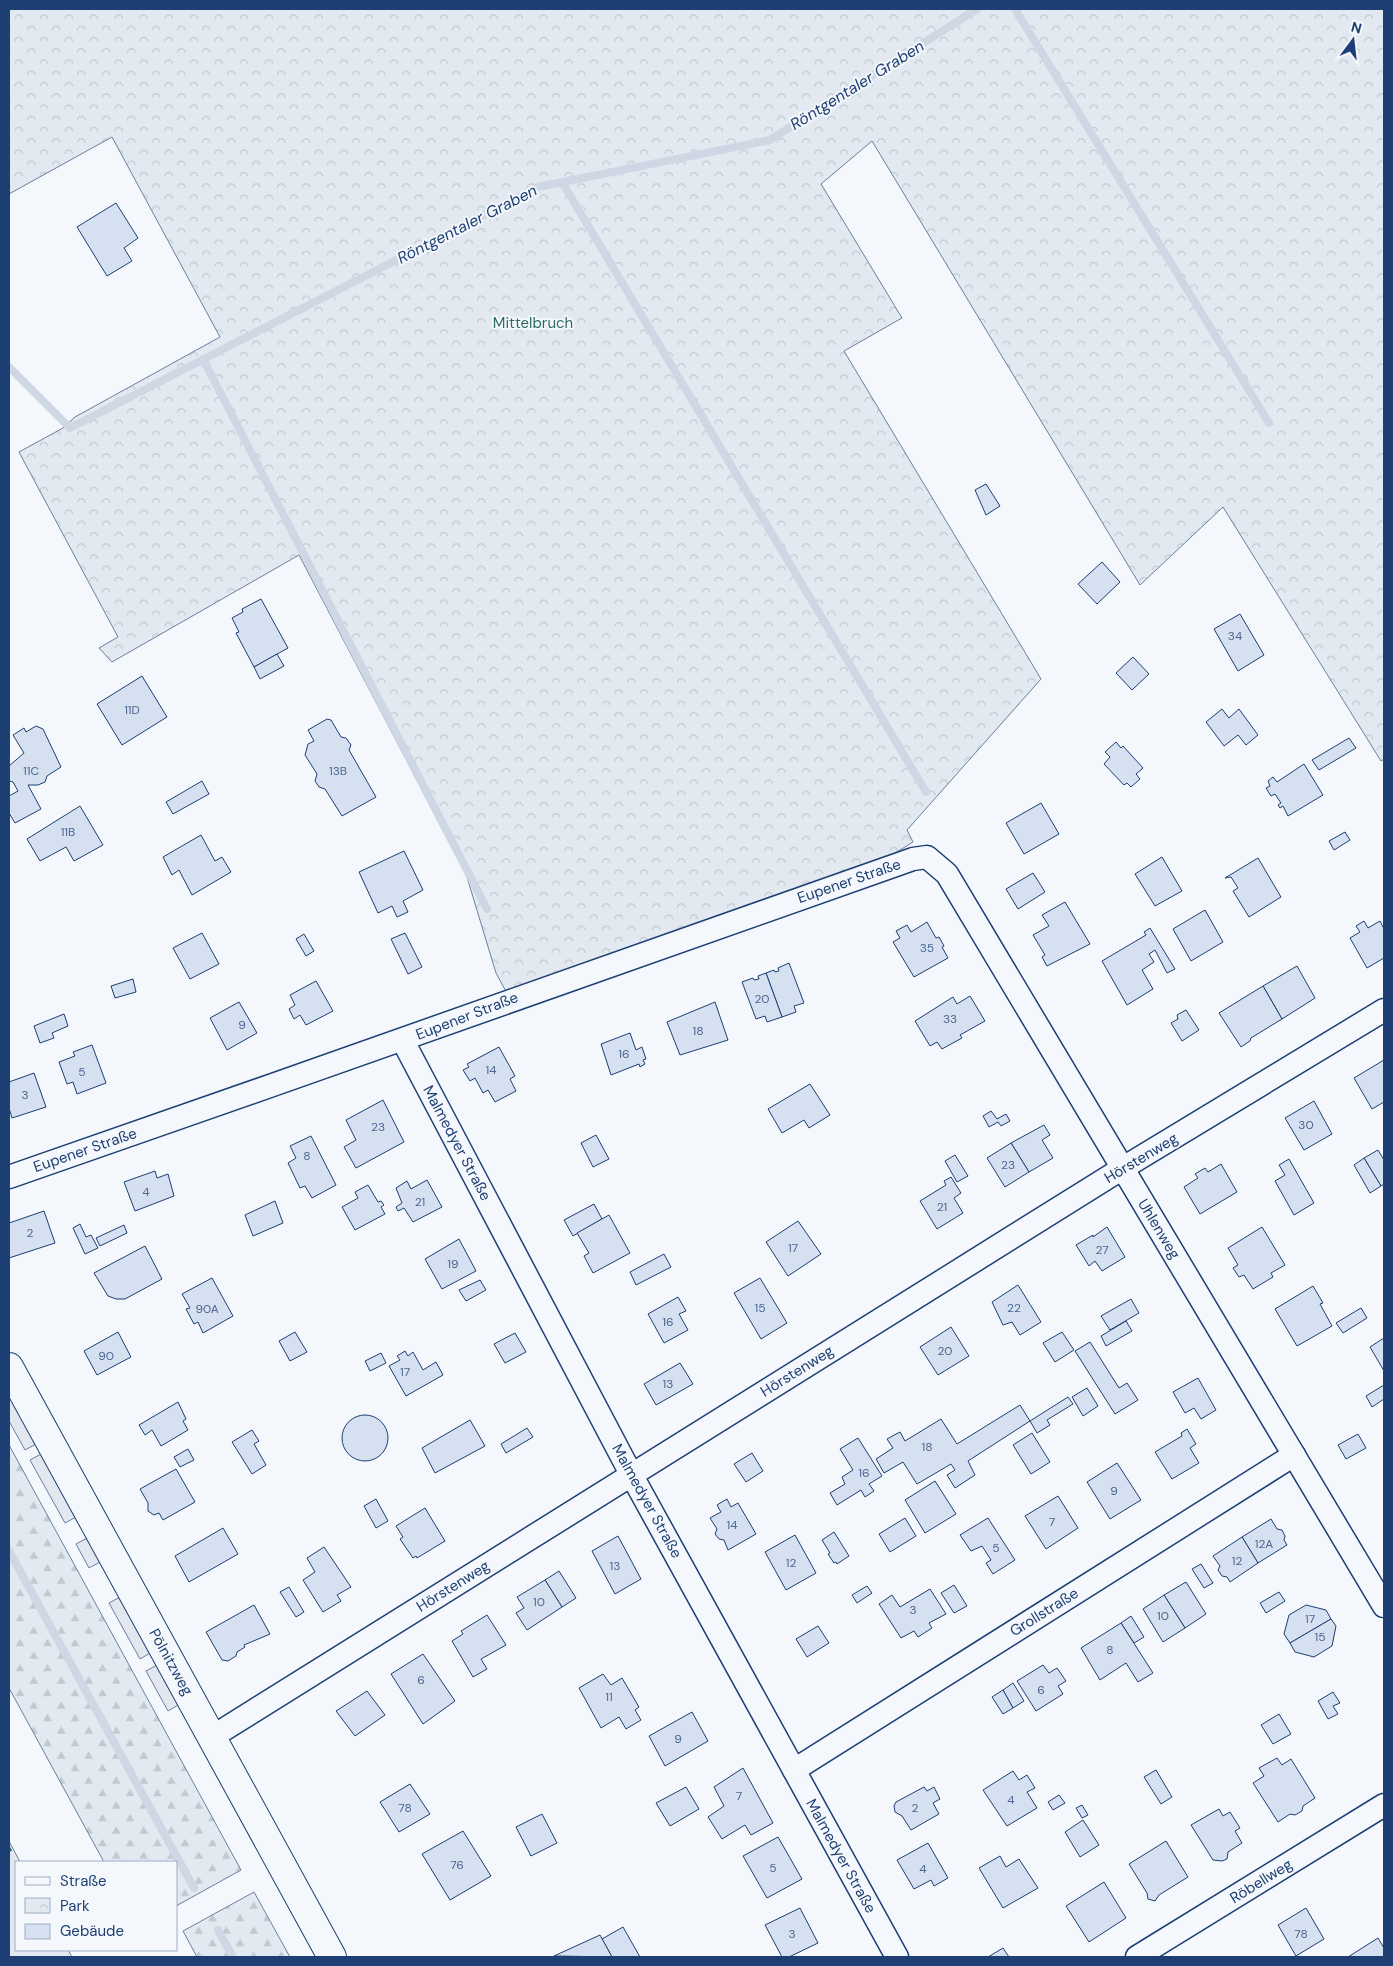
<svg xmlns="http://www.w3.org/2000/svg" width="1393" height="1966" font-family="'DM Sans',sans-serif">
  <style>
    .forest { fill: url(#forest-firs); stroke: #687fa3 }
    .park { fill: url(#park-crowns); stroke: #687fa3 }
    .parking { fill: #e3e8f0; stroke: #687fa3 }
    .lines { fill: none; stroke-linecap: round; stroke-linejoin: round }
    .stream { stroke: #cfd7e4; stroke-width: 8 }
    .building { fill: #d5e0f0; stroke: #1d3f73 }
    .street-casing { stroke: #1d3f73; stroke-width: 25 }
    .secondary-casing { stroke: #1d3f73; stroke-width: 30 }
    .street { stroke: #f4f7fb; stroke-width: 22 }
    .secondary { stroke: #f4f7fb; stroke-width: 28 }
    .hedge { stroke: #2c6c60; stroke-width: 4; stroke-dasharray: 2.5 4; stroke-linecap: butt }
    .labels { text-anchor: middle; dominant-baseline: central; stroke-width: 4; stroke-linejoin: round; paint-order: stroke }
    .number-label { font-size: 12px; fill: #4b6792 }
    .park-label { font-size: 15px; fill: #2c6c60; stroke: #f4f7fb }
    .street-label { font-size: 15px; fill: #1d3f73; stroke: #f4f7fb }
    .water-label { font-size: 16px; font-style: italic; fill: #1d3f73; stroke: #f4f7fb }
  </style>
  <defs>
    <pattern id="forest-firs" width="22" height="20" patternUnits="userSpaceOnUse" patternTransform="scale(1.25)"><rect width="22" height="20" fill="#e3e9f0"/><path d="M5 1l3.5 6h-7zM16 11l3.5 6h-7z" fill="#c2c9d1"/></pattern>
    <pattern id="park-crowns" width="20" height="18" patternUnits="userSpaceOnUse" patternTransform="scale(1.25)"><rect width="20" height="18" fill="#e3e9f0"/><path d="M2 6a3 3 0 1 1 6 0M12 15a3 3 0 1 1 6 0" fill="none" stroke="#c2c9d1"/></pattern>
  </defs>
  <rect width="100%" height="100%" fill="#f4f7fb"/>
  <g class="forest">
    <path d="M 9,1445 L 241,1870 L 176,1906 L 176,1862 L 104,1862 L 9,1688 Z"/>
    <path d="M 254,1892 L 290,1957 L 197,1957 L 183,1931 Z"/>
  </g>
  <path class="park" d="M 9,9 L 1384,9 L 1384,759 L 1381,761 L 1223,507 L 1140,585 L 872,141 L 821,184 L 902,318 L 844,351 L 1041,679 L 907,830 L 913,842 L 884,860 L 509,997 L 496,973 L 466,874 L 299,555 L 112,662 L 99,648 L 118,637 L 19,452 L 63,428 L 75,417 L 220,337 L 112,137 L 9,194 Z"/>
  <g class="parking">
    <path d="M 9,1390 L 38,1443 L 25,1450 L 9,1421 Z"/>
    <path d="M 43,1453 L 78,1516 L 65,1523 L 30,1460 Z"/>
    <path d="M 89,1537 L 102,1561 L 89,1568 L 76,1544 Z"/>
    <path d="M 122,1596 L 152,1652 L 140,1659 L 109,1603 Z"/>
    <path d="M 159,1664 L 180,1704 L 168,1711 L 146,1671 Z"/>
    <path d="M 9,1841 L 20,1862 L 16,1862 L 16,1950 L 68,1950 L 72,1957 L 9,1957 Z"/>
  </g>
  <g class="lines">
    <g class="stream">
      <path d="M 1015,9 L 1269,423"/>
      <path d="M 562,182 L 926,792"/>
      <path d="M 203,359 L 487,909"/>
      <path d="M 9,367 L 70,428 L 538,187 L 770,140 L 977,9"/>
      <path d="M 9,1551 L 194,1888"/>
      <path d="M 218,1930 L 233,1957"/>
    </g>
  </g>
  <g class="building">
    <path d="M 116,203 L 138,238 L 124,248 L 132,261 L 107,276 L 77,227 Z"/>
    <path d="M 986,484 L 1000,506 L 986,515 L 975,490 Z"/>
    <path d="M 1102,562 L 1120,582 L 1097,604 L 1078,584 Z"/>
    <path d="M 261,599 L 288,648 L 254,667 L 236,633 L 239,632 L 232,618 L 243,612 L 242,609 Z"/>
    <path d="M 1240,614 L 1264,655 L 1238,671 L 1214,629 Z"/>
    <path d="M 277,654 L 284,666 L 260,679 L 254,667 Z"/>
    <path d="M 1133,657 L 1149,674 L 1132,690 L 1116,673 Z"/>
    <path d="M 142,676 L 167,717 L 122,745 L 97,704 Z"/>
    <path d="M 1222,709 L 1229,718 L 1239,709 L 1258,735 L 1246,745 L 1238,735 L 1224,746 L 1206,722 Z"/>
    <path d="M 327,719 L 331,720 L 341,737 L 346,738 L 351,745 L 349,750 L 376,797 L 342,816 L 325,789 L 319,787 L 315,781 L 317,774 L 305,755 L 308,744 L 314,741 L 308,730 Z"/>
    <path d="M 36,726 L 43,729 L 61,767 L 47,776 L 45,782 L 38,785 L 28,785 L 41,809 L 15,823 L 9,813 L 9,796 L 18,791 L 13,782 L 9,781 L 9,766 L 24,753 L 13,735 L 24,728 L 26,732 Z"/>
    <path d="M 1349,738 L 1356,748 L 1319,770 L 1312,760 Z"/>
    <path d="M 1116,742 L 1121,748 L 1123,746 L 1143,768 L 1136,774 L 1140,779 L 1131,787 L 1127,783 L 1124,785 L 1104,764 L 1110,757 L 1105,752 Z"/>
    <path d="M 1304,764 L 1323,795 L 1288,816 L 1283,806 L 1280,808 L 1278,805 L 1281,803 L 1275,794 L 1271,796 L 1266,788 L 1270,786 L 1268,781 L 1273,777 L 1277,782 Z"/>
    <path d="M 202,781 L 209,794 L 173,814 L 166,802 Z"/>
    <path d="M 1041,803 L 1059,834 L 1024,854 L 1006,823 Z"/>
    <path d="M 80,806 L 103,845 L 74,861 L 66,847 L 40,861 L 27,839 Z"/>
    <path d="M 1345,832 L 1350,840 L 1334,850 L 1329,841 Z"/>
    <path d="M 201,835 L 215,861 L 222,857 L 231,872 L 192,895 L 179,870 L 172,875 L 163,857 Z"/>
    <path d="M 404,851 L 423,890 L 403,901 L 408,912 L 397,917 L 392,906 L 378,913 L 359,872 Z"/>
    <path d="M 1162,857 L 1182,891 L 1155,906 L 1135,874 Z"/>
    <path d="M 1258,858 L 1281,897 L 1249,917 L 1233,891 L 1238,888 L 1231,877 L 1225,878 Z"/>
    <path d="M 1033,873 L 1045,892 L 1018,909 L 1006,889 Z"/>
    <path d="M 1065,902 L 1090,944 L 1047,966 L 1042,957 L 1045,955 L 1033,935 L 1049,926 L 1042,915 Z"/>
    <path d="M 1205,910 L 1223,942 L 1191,961 L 1173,929 Z"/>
    <path d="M 1364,921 L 1368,928 L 1380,921 L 1384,929 L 1384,958 L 1367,968 L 1350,938 L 1360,932 L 1356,926 Z"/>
    <path d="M 927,922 L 936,938 L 939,937 L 944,946 L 942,947 L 948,958 L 914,977 L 893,942 L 900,938 L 896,931 L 907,925 L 911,932 Z"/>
    <path d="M 1150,928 L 1175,969 L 1167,973 L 1155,950 L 1149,954 L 1154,962 L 1142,970 L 1153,989 L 1127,1005 L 1102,961 L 1146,935 L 1144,932 Z"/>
    <path d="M 202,933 L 219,964 L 190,979 L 173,948 Z"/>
    <path d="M 405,933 L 422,967 L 408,974 L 391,939 Z"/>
    <path d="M 304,934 L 314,951 L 306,956 L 296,939 Z"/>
    <path d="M 789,963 L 804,1003 L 794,1006 L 796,1012 L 782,1017 L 766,973 L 774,970 L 775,972 L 779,971 L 778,968 Z"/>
    <path d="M 1297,966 L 1315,998 L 1282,1019 L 1263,986 Z"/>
    <path d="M 766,973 L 782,1017 L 767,1022 L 765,1016 L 756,1019 L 742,982 L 753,978 L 754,980 L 759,979 L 758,976 Z"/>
    <path d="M 133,979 L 136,992 L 115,998 L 111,986 Z"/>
    <path d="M 316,981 L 333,1011 L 306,1025 L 300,1015 L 294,1019 L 289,1009 L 295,1005 L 290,995 Z"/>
    <path d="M 1263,986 L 1282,1019 L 1251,1038 L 1250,1041 L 1241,1047 L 1219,1013 Z"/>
    <path d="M 970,996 L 985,1021 L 960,1035 L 962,1038 L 942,1049 L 937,1042 L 930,1046 L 915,1021 L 953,997 L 957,1004 Z"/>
    <path d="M 239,1002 L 257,1033 L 227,1050 L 210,1018 Z"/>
    <path d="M 715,1002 L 728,1040 L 680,1055 L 667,1022 Z"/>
    <path d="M 1186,1010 L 1199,1030 L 1182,1041 L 1171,1023 L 1178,1019 L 1177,1015 Z"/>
    <path d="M 64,1014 L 68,1026 L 52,1033 L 54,1038 L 40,1043 L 34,1026 Z"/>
    <path d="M 630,1033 L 636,1050 L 642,1047 L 646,1059 L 643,1060 L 645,1064 L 640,1067 L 639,1064 L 611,1075 L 601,1044 Z"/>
    <path d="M 92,1045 L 106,1083 L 77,1094 L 73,1082 L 67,1084 L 59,1062 L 75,1056 L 73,1052 Z"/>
    <path d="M 499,1047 L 515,1076 L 510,1079 L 516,1091 L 495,1102 L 488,1090 L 483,1093 L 475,1078 L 470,1081 L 463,1070 L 469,1067 L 467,1064 Z"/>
    <path d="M 1384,1060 L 1384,1102 L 1372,1109 L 1354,1078 Z"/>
    <path d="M 34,1073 L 46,1107 L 12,1118 L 9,1108 L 9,1082 Z"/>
    <path d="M 810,1084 L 830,1115 L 809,1128 L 804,1120 L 782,1133 L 768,1109 Z"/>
    <path d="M 383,1100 L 404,1142 L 356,1168 L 344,1147 L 356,1140 L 346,1120 Z"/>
    <path d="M 1314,1101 L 1332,1134 L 1304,1150 L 1285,1118 Z"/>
    <path d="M 991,1111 L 997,1119 L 1006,1114 L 1010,1121 L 1001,1126 L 998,1122 L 989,1127 L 983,1116 Z"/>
    <path d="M 1044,1125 L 1050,1135 L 1042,1140 L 1053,1158 L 1029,1172 L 1011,1143 Z"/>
    <path d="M 596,1135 L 609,1159 L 593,1167 L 581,1143 Z"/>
    <path d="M 311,1136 L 336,1185 L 312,1198 L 305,1186 L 300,1188 L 288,1163 L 296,1158 L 290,1146 Z"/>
    <path d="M 1011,1143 L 1029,1172 L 1005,1187 L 987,1158 Z"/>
    <path d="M 1378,1150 L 1384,1160 L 1384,1184 L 1381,1186 L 1364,1158 Z"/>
    <path d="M 955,1155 L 968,1176 L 957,1182 L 945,1161 Z"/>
    <path d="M 1364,1158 L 1381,1186 L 1370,1193 L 1354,1165 Z"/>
    <path d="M 1289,1159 L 1314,1203 L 1294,1215 L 1275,1181 L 1285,1175 L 1279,1165 Z"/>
    <path d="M 1221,1164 L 1237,1192 L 1200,1214 L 1184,1187 L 1198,1178 L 1195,1174 L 1205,1168 L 1208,1172 Z"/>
    <path d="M 155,1171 L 157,1178 L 168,1174 L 174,1196 L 135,1211 L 124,1182 Z"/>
    <path d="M 951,1177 L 961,1193 L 954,1198 L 963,1213 L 937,1229 L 920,1201 L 946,1185 L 944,1181 Z"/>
    <path d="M 427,1180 L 442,1207 L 413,1222 L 404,1208 L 398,1211 L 396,1207 L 402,1203 L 396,1188 L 407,1181 L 411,1189 Z"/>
    <path d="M 368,1185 L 378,1202 L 381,1201 L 384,1205 L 381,1207 L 385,1214 L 355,1230 L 342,1207 L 358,1198 L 355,1192 Z"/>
    <path d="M 275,1201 L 283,1223 L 253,1236 L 245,1215 Z"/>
    <path d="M 594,1204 L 602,1219 L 573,1236 L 564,1220 Z"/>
    <path d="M 44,1211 L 55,1243 L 9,1258 L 9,1223 Z"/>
    <path d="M 609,1215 L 630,1253 L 593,1273 L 584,1256 L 589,1253 L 577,1233 Z"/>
    <path d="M 798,1221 L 821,1254 L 788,1276 L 766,1242 Z"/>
    <path d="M 80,1224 L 86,1237 L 91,1235 L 98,1248 L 85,1254 L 73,1228 Z"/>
    <path d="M 124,1225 L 127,1233 L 100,1246 L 96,1238 Z"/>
    <path d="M 1107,1227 L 1125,1257 L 1102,1271 L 1095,1261 L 1089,1266 L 1076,1245 L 1093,1235 L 1093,1237 Z"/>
    <path d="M 1262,1227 L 1285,1265 L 1271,1273 L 1273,1277 L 1253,1289 L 1244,1275 L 1239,1277 L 1233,1268 L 1238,1265 L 1228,1248 Z"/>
    <path d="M 459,1239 L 476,1271 L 442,1289 L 425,1259 Z"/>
    <path d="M 145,1246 L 162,1279 L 125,1299 L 116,1299 L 108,1296 L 94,1273 Z"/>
    <path d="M 664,1254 L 671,1267 L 636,1285 L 630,1272 Z"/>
    <path d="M 212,1278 L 233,1316 L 203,1333 L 198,1322 L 194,1324 L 186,1309 L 190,1308 L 182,1294 Z"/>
    <path d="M 760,1278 L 787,1323 L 761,1339 L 734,1293 Z"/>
    <path d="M 480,1280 L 486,1290 L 466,1301 L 459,1290 Z"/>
    <path d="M 1018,1285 L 1041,1322 L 1020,1335 L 1012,1322 L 1003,1325 L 992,1302 Z"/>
    <path d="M 1313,1286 L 1323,1303 L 1320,1304 L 1332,1326 L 1297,1346 L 1275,1309 Z"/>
    <path d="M 678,1297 L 686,1311 L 679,1314 L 688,1330 L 664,1343 L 648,1314 Z"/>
    <path d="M 1131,1299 L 1139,1313 L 1110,1330 L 1101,1316 Z"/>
    <path d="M 1361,1308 L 1367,1318 L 1343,1333 L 1336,1323 Z"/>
    <path d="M 1126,1321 L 1132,1331 L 1106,1346 L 1101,1336 Z"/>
    <path d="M 951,1327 L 969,1356 L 938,1375 L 920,1347 Z"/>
    <path d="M 118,1332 L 131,1357 L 97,1375 L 84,1351 Z"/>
    <path d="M 295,1332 L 307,1352 L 290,1361 L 279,1341 Z"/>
    <path d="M 1062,1332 L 1074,1350 L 1055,1362 L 1043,1343 Z"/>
    <path d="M 515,1333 L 526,1352 L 505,1363 L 494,1344 Z"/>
    <path d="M 1384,1338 L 1384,1371 L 1370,1347 Z"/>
    <path d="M 1090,1342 L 1119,1388 L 1127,1383 L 1138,1400 L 1115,1414 L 1075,1351 Z"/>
    <path d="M 405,1351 L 408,1356 L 413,1352 L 423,1370 L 436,1362 L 443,1375 L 406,1396 L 389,1366 L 400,1360 L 397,1356 Z"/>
    <path d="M 381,1353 L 386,1363 L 370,1371 L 365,1361 Z"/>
    <path d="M 680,1363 L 693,1384 L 656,1405 L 644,1384 Z"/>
    <path d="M 1198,1378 L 1216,1410 L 1201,1419 L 1194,1408 L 1185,1413 L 1173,1392 Z"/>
    <path d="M 1384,1385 L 1384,1399 L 1372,1407 L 1366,1396 Z"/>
    <path d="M 1087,1388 L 1098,1406 L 1083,1416 L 1072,1397 Z"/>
    <path d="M 1068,1397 L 1073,1404 L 1047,1420 L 1050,1425 L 1037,1433 L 1030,1421 L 968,1461 L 975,1475 L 955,1488 L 947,1475 L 955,1470 L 951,1464 L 917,1484 L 903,1462 L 884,1473 L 876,1459 L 893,1448 L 887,1439 L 900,1432 L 905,1441 L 941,1419 L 957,1444 L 1020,1405 L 1030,1421 Z"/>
    <path d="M 178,1402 L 186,1419 L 183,1421 L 188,1430 L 161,1446 L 152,1430 L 145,1435 L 139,1425 Z"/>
    <circle cx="365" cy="1438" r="23"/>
    <path d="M 470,1420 L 485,1446 L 435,1473 L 422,1448 Z"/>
    <path d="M 527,1428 L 533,1437 L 506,1453 L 501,1444 Z"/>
    <path d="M 1187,1429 L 1196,1444 L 1190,1448 L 1199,1463 L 1172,1479 L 1155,1452 L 1182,1436 L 1181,1433 Z"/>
    <path d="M 252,1430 L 259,1441 L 254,1444 L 266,1465 L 252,1474 L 232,1442 Z"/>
    <path d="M 1032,1433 L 1050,1462 L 1031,1474 L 1013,1445 Z"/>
    <path d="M 1358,1434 L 1366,1448 L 1346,1459 L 1338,1445 Z"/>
    <path d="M 858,1438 L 882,1476 L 869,1484 L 874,1491 L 865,1497 L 861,1490 L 837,1505 L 830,1493 L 845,1484 L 842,1477 L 853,1470 L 840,1449 Z"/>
    <path d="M 188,1449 L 194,1460 L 180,1467 L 174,1457 Z"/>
    <path d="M 752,1453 L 763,1471 L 746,1482 L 734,1464 Z"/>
    <path d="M 1117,1463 L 1141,1500 L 1110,1519 L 1087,1482 Z"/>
    <path d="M 176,1469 L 195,1502 L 163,1520 L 159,1513 L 154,1515 L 148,1511 L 148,1503 L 140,1489 Z"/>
    <path d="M 935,1481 L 956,1514 L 925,1533 L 905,1500 Z"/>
    <path d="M 1058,1496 L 1078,1528 L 1046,1549 L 1025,1516 Z"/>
    <path d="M 376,1499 L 388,1521 L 376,1528 L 364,1506 Z"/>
    <path d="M 727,1499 L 731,1507 L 738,1503 L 756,1534 L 728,1550 L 724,1540 L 719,1539 L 715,1534 L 717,1529 L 710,1518 L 721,1512 L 717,1505 Z"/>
    <path d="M 425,1508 L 445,1541 L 417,1558 L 416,1556 L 413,1558 L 400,1539 L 403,1537 L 396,1526 Z"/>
    <path d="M 905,1518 L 916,1536 L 890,1552 L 879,1534 Z"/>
    <path d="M 988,1518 L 1015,1560 L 993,1574 L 986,1563 L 991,1560 L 982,1546 L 971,1551 L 960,1535 Z"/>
    <path d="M 1271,1519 L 1277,1529 L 1282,1530 L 1285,1536 L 1284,1540 L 1287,1545 L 1258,1563 L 1242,1537 Z"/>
    <path d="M 223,1528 L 238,1554 L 189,1582 L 175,1556 Z"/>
    <path d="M 834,1532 L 849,1556 L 837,1564 L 836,1562 L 834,1563 L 828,1554 L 830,1553 L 822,1540 Z"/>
    <path d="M 795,1535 L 816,1573 L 786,1590 L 765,1552 Z"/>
    <path d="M 618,1536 L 641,1579 L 615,1594 L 592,1551 Z"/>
    <path d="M 1242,1537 L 1258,1563 L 1230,1582 L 1227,1577 L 1222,1576 L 1218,1570 L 1220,1566 L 1213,1556 Z"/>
    <path d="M 324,1547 L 351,1587 L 337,1595 L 341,1601 L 323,1612 L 303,1580 L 315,1572 L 307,1558 Z"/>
    <path d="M 1201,1564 L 1213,1583 L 1204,1588 L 1192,1569 Z"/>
    <path d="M 559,1571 L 576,1598 L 562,1607 L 545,1580 Z"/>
    <path d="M 545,1580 L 562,1607 L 527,1630 L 516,1613 L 524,1608 L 517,1597 Z"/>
    <path d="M 1186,1582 L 1206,1614 L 1185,1628 L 1164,1595 Z"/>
    <path d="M 954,1585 L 967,1606 L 954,1613 L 941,1593 Z"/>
    <path d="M 867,1586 L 872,1593 L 857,1603 L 852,1595 Z"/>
    <path d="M 289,1587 L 304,1612 L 296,1617 L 280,1592 Z"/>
    <path d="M 930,1589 L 946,1614 L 929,1623 L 932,1628 L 918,1637 L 914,1631 L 901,1638 L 879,1604 L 892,1595 L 900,1607 Z"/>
    <path d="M 1279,1592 L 1285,1601 L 1266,1613 L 1260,1603 Z"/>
    <path d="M 1164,1595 L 1185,1628 L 1163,1642 L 1143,1609 Z"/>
    <path d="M 254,1605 L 270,1634 L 244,1645 L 245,1647 L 237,1652 L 236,1656 L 228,1661 L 222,1660 L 206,1632 Z"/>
    <path d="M 1306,1605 L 1326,1610 L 1331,1619 L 1290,1643 L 1284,1634 L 1289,1615 Z"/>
    <path d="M 487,1615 L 506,1645 L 481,1659 L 487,1669 L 473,1677 L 452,1641 L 463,1634 L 461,1631 Z"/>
    <path d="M 1131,1616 L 1144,1637 L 1134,1643 L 1121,1623 Z"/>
    <path d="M 1331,1619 L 1336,1626 L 1332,1646 L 1314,1657 L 1295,1652 L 1290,1643 Z"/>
    <path d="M 1121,1623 L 1153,1673 L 1138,1682 L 1126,1663 L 1100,1680 L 1081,1648 Z"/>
    <path d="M 818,1626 L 829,1643 L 807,1657 L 796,1639 Z"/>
    <path d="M 423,1654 L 455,1701 L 423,1724 L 391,1674 Z"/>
    <path d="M 1043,1665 L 1049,1673 L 1057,1668 L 1066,1681 L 1058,1686 L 1063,1694 L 1036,1711 L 1017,1681 Z"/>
    <path d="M 603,1674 L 611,1685 L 622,1678 L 639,1707 L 635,1710 L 641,1720 L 626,1729 L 619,1717 L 601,1728 L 579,1688 Z"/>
    <path d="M 1013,1683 L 1024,1701 L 1013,1708 L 1003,1690 Z"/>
    <path d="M 1003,1690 L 1013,1708 L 1003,1714 L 992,1697 Z"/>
    <path d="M 367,1691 L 385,1715 L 355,1736 L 336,1711 Z"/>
    <path d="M 1333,1692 L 1340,1703 L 1333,1706 L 1338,1714 L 1328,1719 L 1318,1701 Z"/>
    <path d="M 692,1712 L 708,1741 L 665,1766 L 649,1736 Z"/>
    <path d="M 1279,1714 L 1291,1734 L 1273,1744 L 1261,1725 Z"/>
    <path d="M 1277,1758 L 1282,1765 L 1291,1759 L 1315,1798 L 1303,1806 L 1302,1811 L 1295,1815 L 1290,1814 L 1278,1822 L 1253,1783 L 1264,1776 L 1259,1768 Z"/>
    <path d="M 743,1768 L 773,1823 L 751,1835 L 745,1825 L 722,1839 L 708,1817 L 724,1806 L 714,1787 Z"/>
    <path d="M 1156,1770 L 1172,1797 L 1161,1804 L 1144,1777 Z"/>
    <path d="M 1013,1771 L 1019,1780 L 1027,1775 L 1035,1788 L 1027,1792 L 1037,1808 L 1007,1826 L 983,1790 Z"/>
    <path d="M 410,1784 L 430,1814 L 399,1832 L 380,1802 Z"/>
    <path d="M 686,1787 L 699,1809 L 670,1826 L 656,1803 Z"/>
    <path d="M 924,1787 L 927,1791 L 934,1787 L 940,1799 L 933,1803 L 939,1814 L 911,1830 L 902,1816 L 895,1812 L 894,1806 L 896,1802 Z"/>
    <path d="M 1059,1795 L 1065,1803 L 1053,1810 L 1048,1802 Z"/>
    <path d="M 1082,1805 L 1088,1815 L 1082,1818 L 1076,1808 Z"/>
    <path d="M 1219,1809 L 1223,1816 L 1230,1812 L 1240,1828 L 1235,1831 L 1242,1843 L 1228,1852 L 1227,1859 L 1222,1861 L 1213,1860 L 1191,1825 Z"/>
    <path d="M 542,1814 L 557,1843 L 531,1856 L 516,1827 Z"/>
    <path d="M 1083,1820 L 1099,1845 L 1080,1857 L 1065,1832 Z"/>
    <path d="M 463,1831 L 491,1876 L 450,1900 L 422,1854 Z"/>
    <path d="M 778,1837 L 802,1879 L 767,1898 L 743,1856 Z"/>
    <path d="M 1166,1841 L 1188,1877 L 1159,1895 L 1155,1901 L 1148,1899 L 1147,1893 L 1129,1864 Z"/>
    <path d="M 928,1843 L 948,1878 L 934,1886 L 931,1880 L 914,1889 L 897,1860 Z"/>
    <path d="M 1000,1856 L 1006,1867 L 1019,1859 L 1038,1888 L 1003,1908 L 979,1868 Z"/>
    <path d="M 1104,1882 L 1126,1918 L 1089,1942 L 1066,1906 Z"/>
    <path d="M 800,1908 L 818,1943 L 789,1957 L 782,1957 L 765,1925 Z"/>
    <path d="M 1306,1908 L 1324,1939 L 1296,1956 L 1278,1925 Z"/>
    <path d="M 623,1927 L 640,1957 L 612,1957 L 602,1939 Z"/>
    <path d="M 600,1935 L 612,1957 L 554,1956 Z"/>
    <path d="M 1378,1938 L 1384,1948 L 1384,1957 L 1348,1957 Z"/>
    <path d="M 1003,1948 L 1009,1957 L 988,1957 Z"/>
  </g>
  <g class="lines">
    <defs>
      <g id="street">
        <path d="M 403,1041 L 631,1474 L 897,1957"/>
        <path d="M 9,1177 C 311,1073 611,964 913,859 L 927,857 L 947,874 L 1384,1606"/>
        <path d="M 212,1737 L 1123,1168 L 1384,1010"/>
        <path d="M 794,1770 L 1294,1455"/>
        <path d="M 1137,1957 L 1384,1805"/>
      </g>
      <path id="secondary" d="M 9,1367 L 332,1957"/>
    </defs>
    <use href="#street" class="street-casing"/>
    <use href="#secondary" class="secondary-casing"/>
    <use href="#street" class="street"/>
    <use href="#secondary" class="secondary"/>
    <path class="hedge" d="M 9,1850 L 12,1848"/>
  </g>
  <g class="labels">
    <g class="number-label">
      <text x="1235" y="636">34</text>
      <text x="132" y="710">11D</text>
      <text x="31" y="771">11C</text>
      <text x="338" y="771">13B</text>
      <text x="68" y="832">11B</text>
      <text x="927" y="948">35</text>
      <text x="762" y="999">20</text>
      <text x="950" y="1019">33</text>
      <text x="242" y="1025">9</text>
      <text x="698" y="1031">18</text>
      <text x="624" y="1054">16</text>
      <text x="491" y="1070">14</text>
      <text x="82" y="1072">5</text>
      <text x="25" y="1095">3</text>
      <text x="1306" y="1125">30</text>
      <text x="378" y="1127">23</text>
      <text x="307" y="1156">8</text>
      <text x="1008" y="1165">23</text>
      <text x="146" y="1192">4</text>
      <text x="420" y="1202">21</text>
      <text x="942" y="1207">21</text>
      <text x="30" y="1233">2</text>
      <text x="793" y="1248">17</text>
      <text x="1102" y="1250">27</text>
      <text x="453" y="1264">19</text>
      <text x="760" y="1308">15</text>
      <text x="1014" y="1308">22</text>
      <text x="207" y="1309">90A</text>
      <text x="668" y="1322">16</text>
      <text x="945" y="1351">20</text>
      <text x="106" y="1356">90</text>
      <text x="405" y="1372">17</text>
      <text x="668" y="1384">13</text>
      <text x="927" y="1447">18</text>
      <text x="864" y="1473">16</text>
      <text x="1114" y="1491">9</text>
      <text x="1052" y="1522">7</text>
      <text x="732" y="1525">14</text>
      <text x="1264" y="1544">12A</text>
      <text x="996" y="1548">5</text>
      <text x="1237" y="1561">12</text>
      <text x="791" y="1563">12</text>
      <text x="615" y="1566">13</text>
      <text x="539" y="1602">10</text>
      <text x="913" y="1610">3</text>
      <text x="1163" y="1616">10</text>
      <text x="1310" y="1619">17</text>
      <text x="1320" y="1637">15</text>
      <text x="1110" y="1650">8</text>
      <text x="421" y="1680">6</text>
      <text x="1041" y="1690">6</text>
      <text x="609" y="1697">11</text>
      <text x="678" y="1739">9</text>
      <text x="739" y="1796">7</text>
      <text x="1011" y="1800">4</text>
      <text x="405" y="1808">78</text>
      <text x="915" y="1808">2</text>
      <text x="457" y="1865">76</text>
      <text x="773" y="1868">5</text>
      <text x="923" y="1869">4</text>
      <text x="792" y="1934">3</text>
      <text x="1301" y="1934">78</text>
    </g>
    <g class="park-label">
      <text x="533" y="323">Mittelbruch</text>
    </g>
    <g class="street-label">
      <text transform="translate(849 881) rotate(-19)">Eupener Straße</text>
      <text transform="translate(467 1016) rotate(-21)">Eupener Straße</text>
      <text transform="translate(457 1143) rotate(62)">Malmedyer Straße</text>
      <text transform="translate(85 1150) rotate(-19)">Eupener Straße</text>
      <text transform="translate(1141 1158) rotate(-31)">Hörstenweg</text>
      <text transform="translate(1159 1229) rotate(59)">Uhlenweg</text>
      <text transform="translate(797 1371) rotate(-32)">Hörstenweg</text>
      <text transform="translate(647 1501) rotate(61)">Malmedyer Straße</text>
      <text transform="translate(453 1586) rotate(-32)">Hörstenweg</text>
      <text transform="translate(1044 1612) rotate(-32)">Grollstraße</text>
      <text transform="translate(171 1662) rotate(61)">Pölnitzweg</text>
      <text transform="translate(841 1856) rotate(61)">Malmedyer Straße</text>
      <text transform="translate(1261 1881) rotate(-32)">Röbellweg</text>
    </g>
    <g class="water-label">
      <text transform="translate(857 85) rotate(-32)">Röntgentaler Graben</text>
      <text transform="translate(467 224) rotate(-27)">Röntgentaler Graben</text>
    </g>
  </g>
  <rect width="1393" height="1966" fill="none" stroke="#1d3f73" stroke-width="20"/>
  <rect x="15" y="1861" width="162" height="90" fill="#f4f7fb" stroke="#9eadc5"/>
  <rect x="25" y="1877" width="25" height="8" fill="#f4f7fb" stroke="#9eadc5"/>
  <text x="60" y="1886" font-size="15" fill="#1d3f73">Straße</text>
  <rect x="25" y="1898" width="25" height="15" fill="url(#park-crowns)" stroke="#9eadc5"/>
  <text x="60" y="1911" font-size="15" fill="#1d3f73">Park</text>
  <rect x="25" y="1924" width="25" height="15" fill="#d5e0f0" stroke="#9eadc5"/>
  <text x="60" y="1936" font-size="15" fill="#1d3f73">Gebäude</text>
  <g transform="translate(1353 40) rotate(15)" stroke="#f4f7fb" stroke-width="4" paint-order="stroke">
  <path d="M0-4L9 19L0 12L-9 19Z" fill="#1d3f73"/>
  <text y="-8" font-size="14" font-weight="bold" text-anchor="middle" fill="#1d3f73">N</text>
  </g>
</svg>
